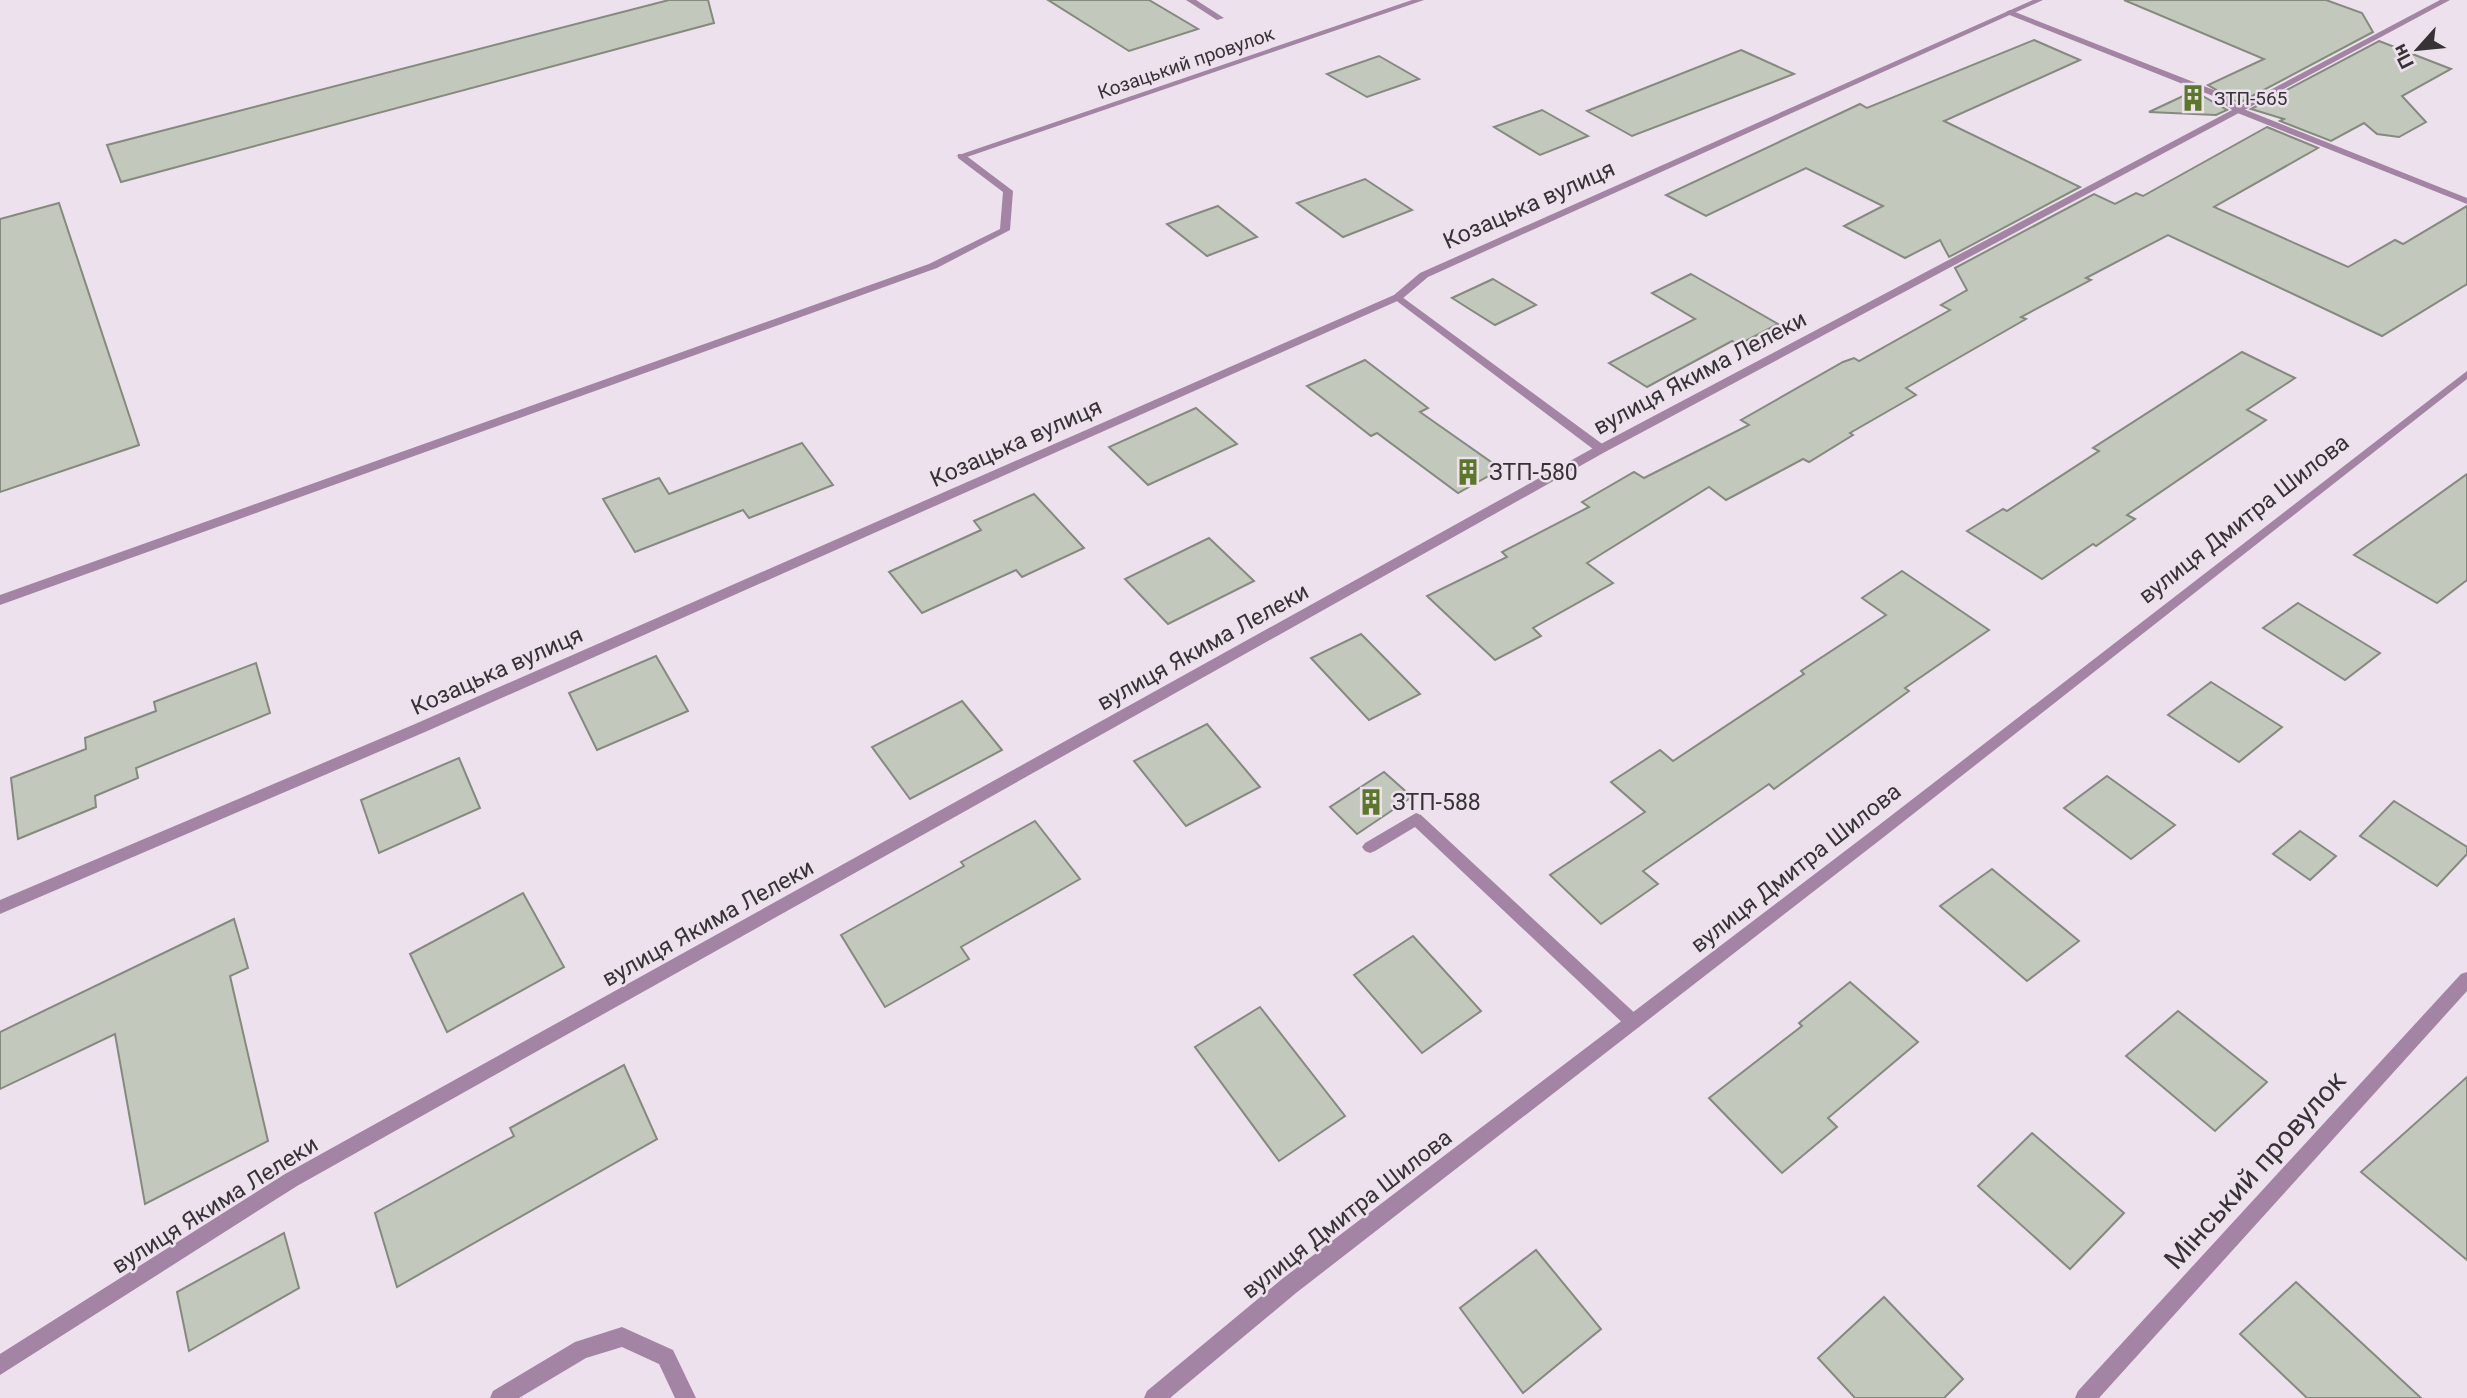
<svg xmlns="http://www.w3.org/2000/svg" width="2467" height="1398" font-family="Roboto,sans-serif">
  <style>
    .building { fill: #c2c8bb; stroke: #848a7d; stroke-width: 2 }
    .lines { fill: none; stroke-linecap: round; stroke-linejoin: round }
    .service { fill: #a484a4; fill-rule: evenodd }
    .minor { fill: #a484a4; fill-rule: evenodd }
    .labels { text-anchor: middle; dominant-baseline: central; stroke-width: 5; stroke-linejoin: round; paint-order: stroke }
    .far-street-label { font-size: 19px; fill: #363236; stroke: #ece1ec }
    .far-poi-label { font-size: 19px; fill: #363236; stroke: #ece1ec; text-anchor: start }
    .street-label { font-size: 23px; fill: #363236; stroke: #ece1ec }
    .poi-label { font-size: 23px; fill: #363236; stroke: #ece1ec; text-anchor: start }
    .near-street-label { font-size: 28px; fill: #363236; stroke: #ece1ec }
  </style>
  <rect width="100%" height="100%" fill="#ece1ec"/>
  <g class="building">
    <path d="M 669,0 L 708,0 L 714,23 L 121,182 L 107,145 Z"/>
    <path d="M 1048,0 L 1149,0 L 1198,29 L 1129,51 Z"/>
    <path d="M 2124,0 L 2326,0 L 2362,13 L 2373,32 L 2239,103 L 2208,85 L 2264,59 Z"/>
    <path d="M 2034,40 L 2080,60 L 1944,121 L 2080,187 L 1949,257 L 1940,240 L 1905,258 L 1844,226 L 1883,206 L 1806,168 L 1706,216 L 1666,195 L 1860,104 L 1867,108 Z"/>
    <path d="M 2379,41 L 2451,69 L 2402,96 L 2426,122 L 2399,137 L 2377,134 L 2364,123 L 2331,141 L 2280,121 L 2284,119 L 2251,109 Z"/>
    <path d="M 1741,50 L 1794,74 L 1632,136 L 1587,111 Z"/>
    <path d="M 1379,56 L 1419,79 L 1367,97 L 1327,74 Z"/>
    <path d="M 2194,91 L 2227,110 L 2216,115 L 2149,112 Z"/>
    <path d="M 1542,110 L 1588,136 L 1540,155 L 1494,127 Z"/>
    <path d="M 2267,127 L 2318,148 L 2214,207 L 2348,267 L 2395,240 L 2403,244 L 2467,206 L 2467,284 L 2382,336 L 2168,235 L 2086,278 L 2091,280 L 2021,317 L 2026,319 L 1906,388 L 1916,395 L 1850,433 L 1853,435 L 1809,462 L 1803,459 L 1726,500 L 1709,487 L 1587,563 L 1613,583 L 1533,628 L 1541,636 L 1495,660 L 1427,596 L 1507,557 L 1502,552 L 1589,507 L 1582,502 L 1634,472 L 1644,478 L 1749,425 L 1741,420 L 1843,362 L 1854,358 L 1859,361 L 1950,310 L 1941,305 L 1967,290 L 1955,268 L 2094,194 L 2115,204 L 2136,193 L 2143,196 Z"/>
    <path d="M 1365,179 L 1412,210 L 1343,237 L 1297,203 Z"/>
    <path d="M 59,203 L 139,445 L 0,492 L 0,219 Z"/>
    <path d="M 1218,206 L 1257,237 L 1207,256 L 1167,224 Z"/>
    <path d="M 1691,274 L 1778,324 L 1738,345 L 1732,341 L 1647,387 L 1609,363 L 1695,319 L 1652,293 Z"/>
    <path d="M 1493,279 L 1536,305 L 1495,325 L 1452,298 Z"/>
    <path d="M 2242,352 L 2295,378 L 2247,410 L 2266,420 L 2127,515 L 2135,519 L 2096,546 L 2093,544 L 2042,579 L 1967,531 L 2003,509 L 2007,511 L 2099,451 L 2093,448 Z"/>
    <path d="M 1365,360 L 1428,408 L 1420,412 L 1501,469 L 1458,493 L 1377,433 L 1371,436 L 1307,386 Z"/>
    <path d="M 1196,408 L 1237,444 L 1148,485 L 1109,447 Z"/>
    <path d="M 802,443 L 833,485 L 749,518 L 743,510 L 635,552 L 603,499 L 659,478 L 669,494 Z"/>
    <path d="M 2467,474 L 2467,580 L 2437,603 L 2354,555 Z"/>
    <path d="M 1034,494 L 1084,548 L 1022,577 L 1016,570 L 922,613 L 889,572 L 981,530 L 974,521 Z"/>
    <path d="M 1209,538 L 1254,581 L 1168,624 L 1125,579 Z"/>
    <path d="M 1902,571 L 1989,630 L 1905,688 L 1909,691 L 1774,789 L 1769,784 L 1643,871 L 1658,884 L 1601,924 L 1550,875 L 1645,812 L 1611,782 L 1660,750 L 1673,761 L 1804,674 L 1801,671 L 1886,615 L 1862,598 Z"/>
    <path d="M 2298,603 L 2380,653 L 2345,680 L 2263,628 Z"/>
    <path d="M 1361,634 L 1420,694 L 1369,720 L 1311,658 Z"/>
    <path d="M 656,656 L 688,711 L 597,750 L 569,693 Z"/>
    <path d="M 256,663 L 270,713 L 136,768 L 138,778 L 95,796 L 96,807 L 18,839 L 11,778 L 86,749 L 85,738 L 156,711 L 154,702 Z"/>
    <path d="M 2211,682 L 2282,727 L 2239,762 L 2168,715 Z"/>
    <path d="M 962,701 L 1002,750 L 910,799 L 872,747 Z"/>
    <path d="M 1207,724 L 1260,787 L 1186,826 L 1134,761 Z"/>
    <path d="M 459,758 L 480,808 L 379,853 L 361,800 Z"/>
    <path d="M 1384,772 L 1412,797 L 1357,834 L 1330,807 Z"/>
    <path d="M 2107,776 L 2175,825 L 2131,859 L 2064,808 Z"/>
    <path d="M 2394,801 L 2467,847 L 2467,854 L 2437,886 L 2360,836 Z"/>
    <path d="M 1035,821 L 1080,879 L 961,947 L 969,959 L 885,1007 L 841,935 L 964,866 L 961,862 Z"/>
    <path d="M 2300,831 L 2336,856 L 2310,880 L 2273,854 Z"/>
    <path d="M 1992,869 L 2079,941 L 2027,981 L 1940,906 Z"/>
    <path d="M 523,893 L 564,967 L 447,1032 L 410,954 Z"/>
    <path d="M 234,919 L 248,968 L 230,976 L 268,1141 L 145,1204 L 115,1034 L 0,1089 L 0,1032 Z"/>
    <path d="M 1413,936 L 1481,1011 L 1422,1053 L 1354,975 Z"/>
    <path d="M 1850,982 L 1918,1042 L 1828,1118 L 1837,1127 L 1782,1173 L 1709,1098 L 1802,1026 L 1799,1023 Z"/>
    <path d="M 1260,1007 L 1345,1116 L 1279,1161 L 1195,1047 Z"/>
    <path d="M 2178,1011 L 2267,1082 L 2215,1131 L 2126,1056 Z"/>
    <path d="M 624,1065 L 657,1139 L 397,1287 L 375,1213 L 514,1136 L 510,1128 Z"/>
    <path d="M 2467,1077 L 2467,1260 L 2361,1172 Z"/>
    <path d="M 2032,1133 L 2124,1213 L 2070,1269 L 1978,1186 Z"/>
    <path d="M 284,1233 L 299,1288 L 189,1351 L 177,1292 Z"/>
    <path d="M 1536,1250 L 1601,1329 L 1523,1393 L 1460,1308 Z"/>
    <path d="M 2296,1282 L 2421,1398 L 2307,1398 L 2240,1334 Z"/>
    <path d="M 1884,1297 L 1963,1379 L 1944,1398 L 1855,1398 L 1818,1358 Z"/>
  </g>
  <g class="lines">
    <g class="service">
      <path d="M 1186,0 L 1196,0 L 1224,18 L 1217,20 Z"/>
      <path d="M 2010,10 L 2219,92 L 2241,108 L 2467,198 L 2467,204 L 2235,112 L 2213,96 L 2007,14 L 2006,12 Z"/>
      <path d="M 958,154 L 964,154 L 1013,191 L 1010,230 L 937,268 L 0,605 L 0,595 L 929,264 L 1000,229 L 1003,192 L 958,158 Z"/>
      <path d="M 1398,294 L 1605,446 L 1605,452 L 1597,452 L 1394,299 L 1393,297 Z"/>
      <path d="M 1416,813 L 1421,815 L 1639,1017 L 1641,1022 L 1639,1027 L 1633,1030 L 1627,1027 L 1415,827 L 1375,851 L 1370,853 L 1365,851 L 1362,847 L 1365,843 Z"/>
      <path d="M 622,1327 L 673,1350 L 696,1398 L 675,1398 L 659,1364 L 622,1347 L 586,1358 L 519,1398 L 490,1398 L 493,1391 L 575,1342 Z"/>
    </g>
    <g class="minor">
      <path d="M 1412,0 L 1424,0 L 964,158 L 956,156 Z"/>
      <path d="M 2033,0 L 2043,0 L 1428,277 L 1402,299 L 425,732 L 0,914 L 0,900 L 415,724 L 1394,295 L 1420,273 Z"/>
      <path d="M 2440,0 L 2450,0 L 1605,452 L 297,1186 L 0,1375 L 0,1354 L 285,1174 L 1597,446 Z"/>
      <path d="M 2467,371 L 2467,379 L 1880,840 L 1296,1293 L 1170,1398 L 1144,1398 L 1147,1391 L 1282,1279 L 1870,832 Z"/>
      <path d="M 2467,972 L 2467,991 L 2099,1398 L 2075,1398 L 2078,1391 L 2461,974 Z"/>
    </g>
  </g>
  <defs>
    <symbol id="building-bare" viewBox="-9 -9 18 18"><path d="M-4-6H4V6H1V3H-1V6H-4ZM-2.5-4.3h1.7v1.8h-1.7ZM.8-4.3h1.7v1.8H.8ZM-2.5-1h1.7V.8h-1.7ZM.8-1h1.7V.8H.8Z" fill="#5d772a" stroke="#ece1ec" stroke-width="2.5" paint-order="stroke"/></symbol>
  </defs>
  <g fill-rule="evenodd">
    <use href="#building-bare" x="2174" y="79" width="38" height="38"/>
    <use href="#building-bare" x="1449" y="453" width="38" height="38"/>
    <use href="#building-bare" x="1352" y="783" width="38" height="38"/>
  </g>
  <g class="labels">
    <g class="far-street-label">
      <text transform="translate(1186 63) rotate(-19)">Козацький провулок</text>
    </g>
    <g class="far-poi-label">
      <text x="2214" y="98">ЗТП-565</text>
    </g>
    <g class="street-label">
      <text transform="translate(1529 205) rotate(-24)">Козацька вулиця</text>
      <text transform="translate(1700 373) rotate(-28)">вулиця Якима Лелеки</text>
      <text transform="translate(1016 443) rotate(-24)">Козацька вулиця</text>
      <text transform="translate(2244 519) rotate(-38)">вулиця Дмитра Шилова</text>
      <text transform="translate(1203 647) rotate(-29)">вулиця Якима Лелеки</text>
      <text transform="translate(497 671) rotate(-24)">Козацька вулиця</text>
      <text transform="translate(1796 868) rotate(-38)">вулиця Дмитра Шилова</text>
      <text transform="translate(708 923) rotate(-29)">вулиця Якима Лелеки</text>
      <text transform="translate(215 1205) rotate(-32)">вулиця Якима Лелеки</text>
      <text transform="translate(1347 1214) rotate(-38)">вулиця Дмитра Шилова</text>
    </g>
    <g class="poi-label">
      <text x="1489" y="472">ЗТП-580</text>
      <text x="1392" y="802">ЗТП-588</text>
    </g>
    <g class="near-street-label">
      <text transform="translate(2255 1170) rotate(-48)">Мінський провулок</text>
    </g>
  </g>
  <g transform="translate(2418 49) rotate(243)" stroke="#ece1ec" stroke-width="5" paint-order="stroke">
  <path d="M0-5L12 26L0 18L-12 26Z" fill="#363236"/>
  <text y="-10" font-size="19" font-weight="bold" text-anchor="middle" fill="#363236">Пн</text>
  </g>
</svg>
